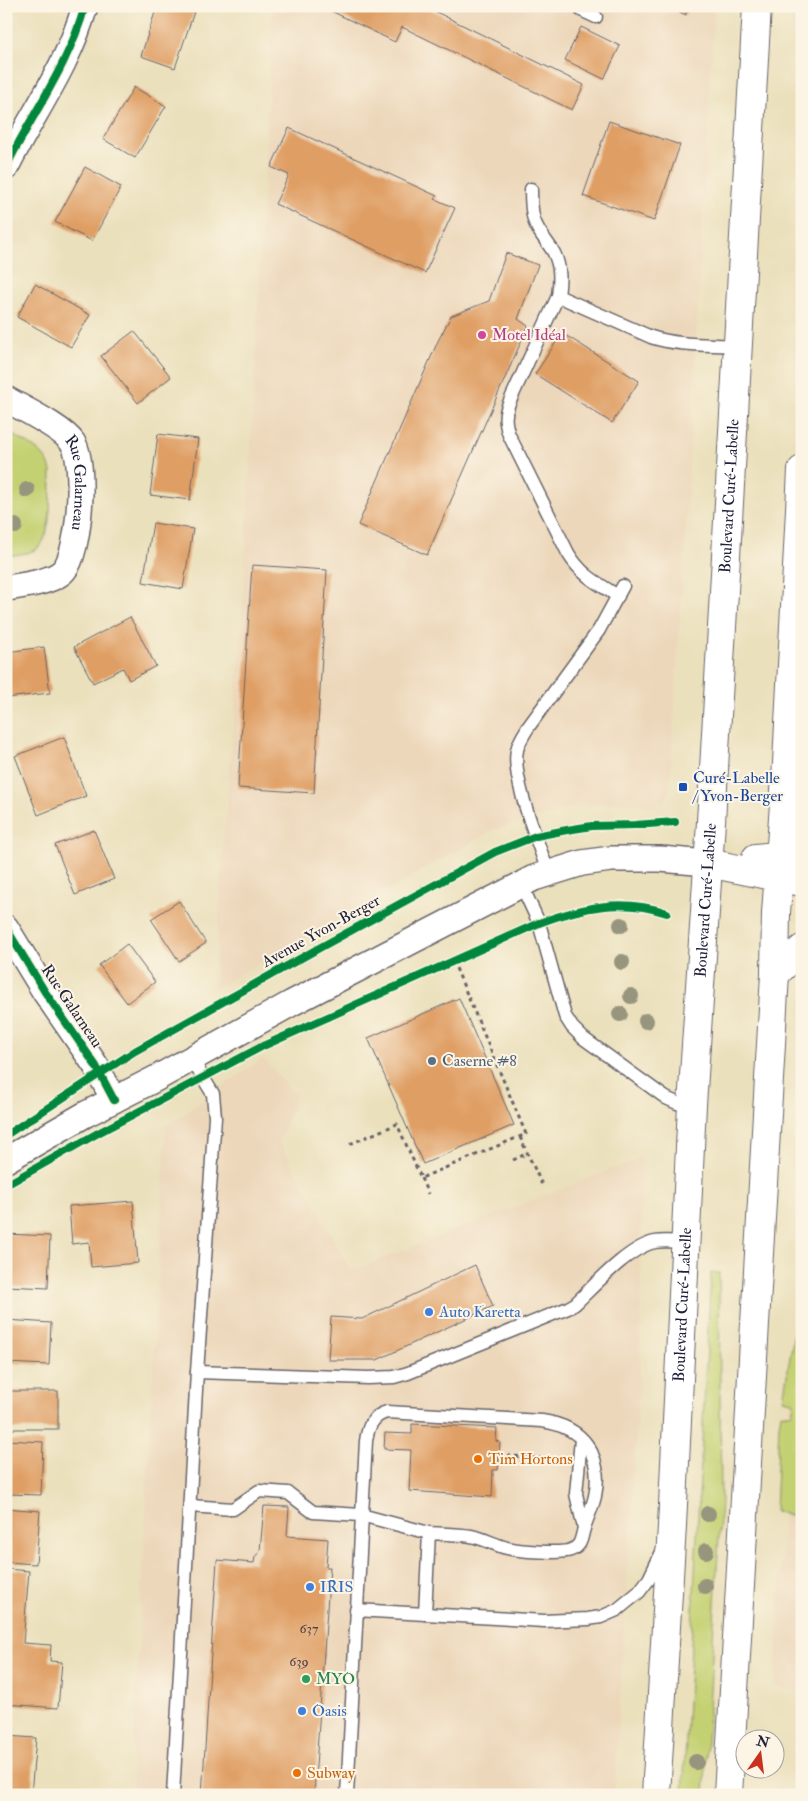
<svg xmlns="http://www.w3.org/2000/svg" width="808" height="1801" font-family="'IM FELL Double Pica',serif">
  <style>
    .built { fill: #ecd7ba }
    .green { fill: #c4d172; stroke: #737a56 }
    .building { fill: #df9e64 }
    .lines { fill: none; stroke-linecap: round; stroke-linejoin: round }
    .service-casing { stroke: #686468; stroke-width: 15 }
    .minor-casing { stroke: #686468; stroke-width: 28 }
    .tertiary-casing { stroke: #686468; stroke-width: 30 }
    .primary-casing { stroke: #686468; stroke-width: 30 }
    .path { stroke: #686468; stroke-width: 3; stroke-dasharray: 4 4; stroke-linecap: butt }
    .service { stroke: #fff; stroke-width: 12 }
    .minor { stroke: #fff; stroke-width: 25 }
    .tertiary { stroke: #fff; stroke-width: 28 }
    .primary { stroke: #fff; stroke-width: 28 }
    .cycleway-casing { stroke: #fcf5e5; stroke-width: 11 }
    .cycleway { stroke: #00873e; stroke-width: 8 }
    .tree { fill: #97957e }
    .hotel-dot { fill: #d1479c; stroke: #fcf5e5; stroke-width: 2 }
    .transit-dot { fill: #1a4fb4; stroke: #fcf5e5; stroke-width: 2 }
    .service-dot { fill: #5c6f8a; stroke: #fcf5e5; stroke-width: 2 }
    .shop-dot { fill: #3f7fe0; stroke: #fcf5e5; stroke-width: 2 }
    .food-dot { fill: #e8710a; stroke: #fcf5e5; stroke-width: 2 }
    .leisure-dot { fill: #2e9e5b; stroke: #fcf5e5; stroke-width: 2 }
    .labels { text-anchor: middle; dominant-baseline: central; stroke-width: 4; stroke-linejoin: round; paint-order: stroke }
    .number-label { font-size: 14px; fill: #514145 }
    .hotel-label { font-size: 16px; fill: #b23c85; stroke: #fcf5e5; text-anchor: start }
    .street-label { font-size: 16px; fill: #22223b; stroke: #fcf5e5 }
    .transit-label { font-size: 16px; fill: #164399; stroke: #fcf5e5; text-anchor: start }
    .service-label { font-size: 16px; fill: #4e5e75; stroke: #fcf5e5; text-anchor: start }
    .shop-label { font-size: 16px; fill: #366cbe; stroke: #fcf5e5; text-anchor: start }
    .food-label { font-size: 16px; fill: #c56008; stroke: #fcf5e5; text-anchor: start }
    .leisure-label { font-size: 16px; fill: #27864d; stroke: #fcf5e5; text-anchor: start }
  </style>
  <rect width="100%" height="100%" fill="#fcf5e5"/>
  <filter id="ink" filterUnits="userSpaceOnUse"><feTurbulence type="fractalNoise" baseFrequency=".02" numOctaves="2"/><feDisplacementMap in="SourceGraphic" scale="10" xChannelSelector="R" yChannelSelector="G"/><feConvolveMatrix kernelMatrix="1 2 1 2 8 2 1 2 1" color-interpolation-filters="sRGB"/></filter>
  <filter id="wash" filterUnits="userSpaceOnUse"><feTurbulence type="fractalNoise" baseFrequency=".0096" numOctaves="4" result="noise"/><feDisplacementMap in="SourceGraphic" scale="20" xChannelSelector="R" yChannelSelector="G"/><feGaussianBlur stdDeviation="1.12" result="paint"/><feColorMatrix in="noise" values="0 0 0 0 0 0 0 0 0 0 0 0 0 0 0 0 0 1.4 0 .05"/><feComposite in="paint" operator="in"/></filter>
  <g filter="url(#wash)">
    <rect width="100%" height="100%" fill="#ebe0bc"/>
    <g class="built">
      <path d="M 273,6 L 714,6 L 691,437 L 670,786 L 666,800 L 654,806 L 613,802 L 581,805 L 493,830 L 214,989 L 224,833 L 242,624 Z"/>
      <path d="M 263,1058 L 296,1096 L 279,1141 L 351,1271 L 641,1158 L 641,1352 L 614,1795 L 131,1795 L 166,1126 Z"/>
      <path d="M 802,1313 L 802,1692 L 775,1686 L 790,1393 Z"/>
    </g>
    <g class="green">
      <path d="M 6,431 C 24,442 49,451 51,473 C 50,492 54,543 33,551 C 25,554 15,555 6,556 Z"/>
      <path d="M 711,1273 L 719,1273 L 721,1501 L 704,1795 L 683,1795 Z"/>
      <path d="M 802,1285 L 802,1515 L 788,1515 L 775,1511 L 779,1426 L 781,1413 L 789,1414 L 792,1413 L 794,1404 L 792,1401 L 783,1399 Z"/>
    </g>
    <g id="blocks">
      <g class="building">
        <path d="M 157,6 L 187,6 L 195,9 L 175,68 L 141,56 Z"/>
        <path d="M 321,6 L 424,6 L 584,85 L 572,110 L 402,27 L 395,42 Z"/>
        <path d="M 666,6 L 686,6 L 686,15 Z"/>
        <path d="M 581,27 L 620,46 L 604,79 L 565,60 Z"/>
        <path d="M 134,87 L 166,106 L 135,158 L 103,139 Z"/>
        <path d="M 609,121 L 680,145 L 654,221 L 583,196 Z"/>
        <path d="M 289,128 L 437,196 L 435,199 L 455,208 L 425,273 L 275,204 L 289,175 L 271,167 Z"/>
        <path d="M 85,167 L 121,187 L 92,241 L 55,222 Z"/>
        <path d="M 506,253 L 538,265 L 518,319 L 528,326 L 427,555 L 358,525 L 438,341 L 451,316 L 489,301 Z"/>
        <path d="M 35,284 L 90,315 L 71,347 L 17,317 Z"/>
        <path d="M 134,331 L 171,377 L 138,403 L 101,356 Z"/>
        <path d="M 562,333 L 639,381 L 612,423 L 535,374 Z"/>
        <path d="M 158,434 L 198,439 L 190,500 L 150,495 Z"/>
        <path d="M 153,523 L 193,529 L 183,589 L 143,582 Z"/>
        <path d="M 252,565 L 327,570 L 314,793 L 238,788 Z"/>
        <path d="M 130,617 L 156,666 L 129,680 L 123,668 L 93,683 L 74,647 Z"/>
        <path d="M 44,647 L 50,693 L 6,698 L 6,652 Z"/>
        <path d="M 64,737 L 86,796 L 38,815 L 15,756 Z"/>
        <path d="M 94,830 L 114,879 L 75,895 L 55,845 Z"/>
        <path d="M 179,901 L 206,943 L 179,961 L 151,919 Z"/>
        <path d="M 127,944 L 155,982 L 127,1003 L 99,965 Z"/>
        <path d="M 459,998 L 514,1125 L 423,1164 L 368,1038 Z"/>
        <path d="M 6,1051 L 13,1068 L 6,1071 Z"/>
        <path d="M 133,1201 L 138,1263 L 91,1267 L 89,1242 L 72,1244 L 69,1206 Z"/>
        <path d="M 6,1234 L 50,1236 L 48,1288 L 6,1286 Z"/>
        <path d="M 475,1265 L 493,1306 L 377,1360 L 328,1360 L 331,1317 L 362,1319 Z"/>
        <path d="M 6,1320 L 51,1323 L 49,1365 L 6,1363 Z"/>
        <rect x="6" y="1391" width="52" height="38"/>
        <path d="M 412,1424 L 497,1428 L 496,1441 L 500,1442 L 498,1470 L 493,1470 L 492,1497 L 409,1491 L 411,1450 L 384,1449 L 385,1433 L 412,1434 Z"/>
        <path d="M 6,1440 L 43,1442 L 41,1495 L 6,1494 Z"/>
        <path d="M 264,1506 L 289,1507 L 287,1536 L 328,1539 L 326,1567 L 330,1567 L 314,1795 L 202,1795 L 217,1560 L 254,1563 L 255,1557 L 260,1551 Z"/>
        <path d="M 6,1508 L 40,1511 L 36,1564 L 6,1562 Z"/>
        <path d="M 6,1569 L 29,1571 L 23,1643 L 51,1645 L 50,1661 L 62,1662 L 58,1708 L 6,1704 Z"/>
        <path d="M 6,1736 L 36,1738 L 31,1795 L 6,1795 Z"/>
      </g>
    </g>
  </g>
  <g filter="url(#ink)">
    <use href="#blocks" fill-opacity="0" stroke="#686468" stroke-width="1"/>
    <g class="lines">
      <defs>
        <g id="service">
          <path d="M 581,10 L 596,17"/>
          <path d="M 531,189 C 531,199 531,210 534,220 C 538,233 548,242 554,253 C 561,267 560,281 558,296"/>
          <path d="M 618,596 C 597,583 581,575 568,553 L 509,435 C 505,423 504,415 509,403 L 558,296 L 651,337 C 679,346 708,344 737,346"/>
          <path d="M 548,872 C 539,844 511,778 517,750 C 519,741 524,734 529,726 L 599,630 L 623,586"/>
          <path d="M 521,884 L 539,923 L 565,1016 L 572,1027 L 583,1038 L 666,1098 L 677,1103 L 692,1105"/>
          <path d="M 197,1372 L 368,1378 L 394,1377 L 408,1373 L 568,1308 L 575,1304 C 595,1285 629,1247 655,1242 C 665,1240 677,1242 687,1242"/>
          <path d="M 581,1439 L 576,1494 L 584,1528"/>
          <path d="M 190,1506 L 233,1509 L 259,1491 L 288,1493 L 313,1512 L 361,1515 L 429,1533"/>
          <path d="M 356,1610 L 544,1621 L 588,1619 L 601,1617 L 617,1610 L 639,1592 L 649,1579 L 662,1552"/>
          <path d="M 173,1795 L 197,1372 L 215,1117 L 213,1094 L 191,1058"/>
          <path d="M 347,1795 L 366,1441 C 368,1427 372,1416 387,1412 L 542,1421 C 584,1427 603,1455 595,1496 C 593,1506 588,1516 585,1525 C 581,1535 583,1546 571,1550 C 562,1554 518,1551 507,1548 C 495,1545 483,1538 471,1536 C 457,1534 443,1534 429,1533 L 425,1614"/>
        </g>
        <g id="minor">
          <path d="M 6,167 C 33,112 68,67 85,6"/>
          <path id="s1" d="M 6,399 C 23,409 63,428 73,443 C 86,463 80,552 64,570 C 54,582 21,586 6,588"/>
          <path d="M 6,928 L 45,992 L 96,1066 L 114,1100"/>
          <path d="M 6,1160 L 86,1114 L 155,1079 L 292,1003 L 534,878 L 582,863 L 611,859 L 660,859 L 708,863"/>
        </g>
        <g id="tertiary">
          <path d="M 756,858 L 802,853"/>
          <path d="M 708,863 L 802,882"/>
        </g>
        <g id="primary">
          <path d="M 775,974 L 802,949"/>
          <path id="s2" d="M 656,1795 L 672,1526 L 692,1105 L 711,822 L 757,6"/>
          <path d="M 728,1795 L 775,974 L 776,913 L 787,763 L 802,470"/>
        </g>
      </defs>
      <use href="#service" class="service-casing"/>
      <use href="#minor" class="minor-casing"/>
      <use href="#tertiary" class="tertiary-casing"/>
      <use href="#primary" class="primary-casing"/>
      <g class="path">
        <path d="M 520,1137 L 543,1187"/>
        <path d="M 350,1144 L 397,1124 L 421,1178 L 526,1134 L 453,961"/>
        <path d="M 513,1160 L 528,1153"/>
        <path d="M 421,1178 L 428,1194"/>
        <path d="M 499,1455 L 540,1458"/>
      </g>
      <use href="#service" class="service"/>
      <use href="#minor" class="minor"/>
      <use href="#tertiary" class="tertiary"/>
      <use href="#primary" class="primary"/>
      <defs>
        <g id="cycleway">
          <path d="M 6,167 C 33,112 68,67 85,6"/>
          <path d="M 6,928 L 45,992 L 96,1066 L 114,1100"/>
          <path d="M 6,1135 L 135,1051 L 321,947 L 495,852 L 536,836 L 567,830 L 592,826 L 635,825 L 675,822"/>
          <path d="M 6,1185 L 98,1133 L 263,1046 L 539,923 C 583,907 621,898 667,913"/>
        </g>
      </defs>
      <use href="#cycleway" class="cycleway-casing"/>
      <use href="#cycleway" class="cycleway"/>
    </g>
    <g class="tree">
      <circle cx="27" cy="490" r="8"/>
      <circle cx="15" cy="526" r="8"/>
      <circle cx="621" cy="925" r="8"/>
      <circle cx="622" cy="962" r="8"/>
      <circle cx="631" cy="996" r="8"/>
      <circle cx="620" cy="1014" r="8"/>
      <circle cx="646" cy="1021" r="8"/>
      <circle cx="708" cy="1514" r="8"/>
      <circle cx="706" cy="1551" r="8"/>
      <circle cx="705" cy="1586" r="8"/>
      <circle cx="696" cy="1762" r="8"/>
    </g>
  </g>
  <circle class="hotel-dot" cx="482" cy="335" r="5"/>
  <rect class="transit-dot" x="678" y="782" width="10" height="10" rx="2.5"/>
  <circle class="service-dot" cx="432" cy="1061" r="5"/>
  <g class="shop-dot">
    <circle cx="429" cy="1312" r="5"/>
    <circle cx="310" cy="1587" r="5"/>
    <circle cx="302" cy="1711" r="5"/>
  </g>
  <g class="food-dot">
    <circle cx="478" cy="1459" r="5"/>
    <circle cx="297" cy="1773" r="5"/>
  </g>
  <circle class="leisure-dot" cx="306" cy="1679" r="5"/>
  <g class="labels">
    <g class="number-label">
      <text x="309" y="1628">637</text>
      <text x="299" y="1661">639</text>
    </g>
    <g class="hotel-label">
      <text x="492" y="335">Motel Idéal</text>
    </g>
    <g class="street-label">
      <text stroke="none"><textPath href="#s1" startOffset="121">Rue Galarneau</textPath></text>
      <text stroke="none"><textPath href="#s2" startOffset="1301">Boulevard Curé-Labelle</textPath></text>
      <text stroke="none"><textPath href="#s2" startOffset="896">Boulevard Curé-Labelle</textPath></text>
      <text transform="translate(321 931) rotate(-29)">Avenue Yvon-Berger</text>
      <text transform="translate(72 1006) rotate(56)">Rue Galarneau</text>
      <text stroke="none"><textPath href="#s2" startOffset="491">Boulevard Curé-Labelle</textPath></text>
    </g>
    <g class="transit-label">
      <text x="693" y="778">Curé-Labelle<tspan x="693" dy="18">/ Yvon-Berger</tspan></text>
    </g>
    <g class="service-label">
      <text x="442" y="1061">Caserne #8</text>
    </g>
    <g class="shop-label">
      <text x="439" y="1312">Auto Karetta</text>
      <text x="320" y="1587">IRIS</text>
      <text x="312" y="1711">Oasis</text>
    </g>
    <g class="food-label">
      <text x="488" y="1459">Tim Hortons</text>
      <text x="307" y="1773">Subway</text>
    </g>
    <g class="leisure-label">
      <text x="316" y="1679">MYO</text>
    </g>
  </g>
  <rect width="808" height="1801" fill="none" stroke="#fcf5e5" stroke-width="25"/>
  <g transform="translate(760 1754) rotate(14)"><circle r="24" fill="#fcf5e5" stroke="#a5a1a1"/>
  <path d="M0-4L9 19L0 12L-9 19Z" fill="#c8321e"/>
  <text y="-8" font-size="14" font-weight="bold" text-anchor="middle" fill="#22223b">N</text>
  </g>
</svg>
